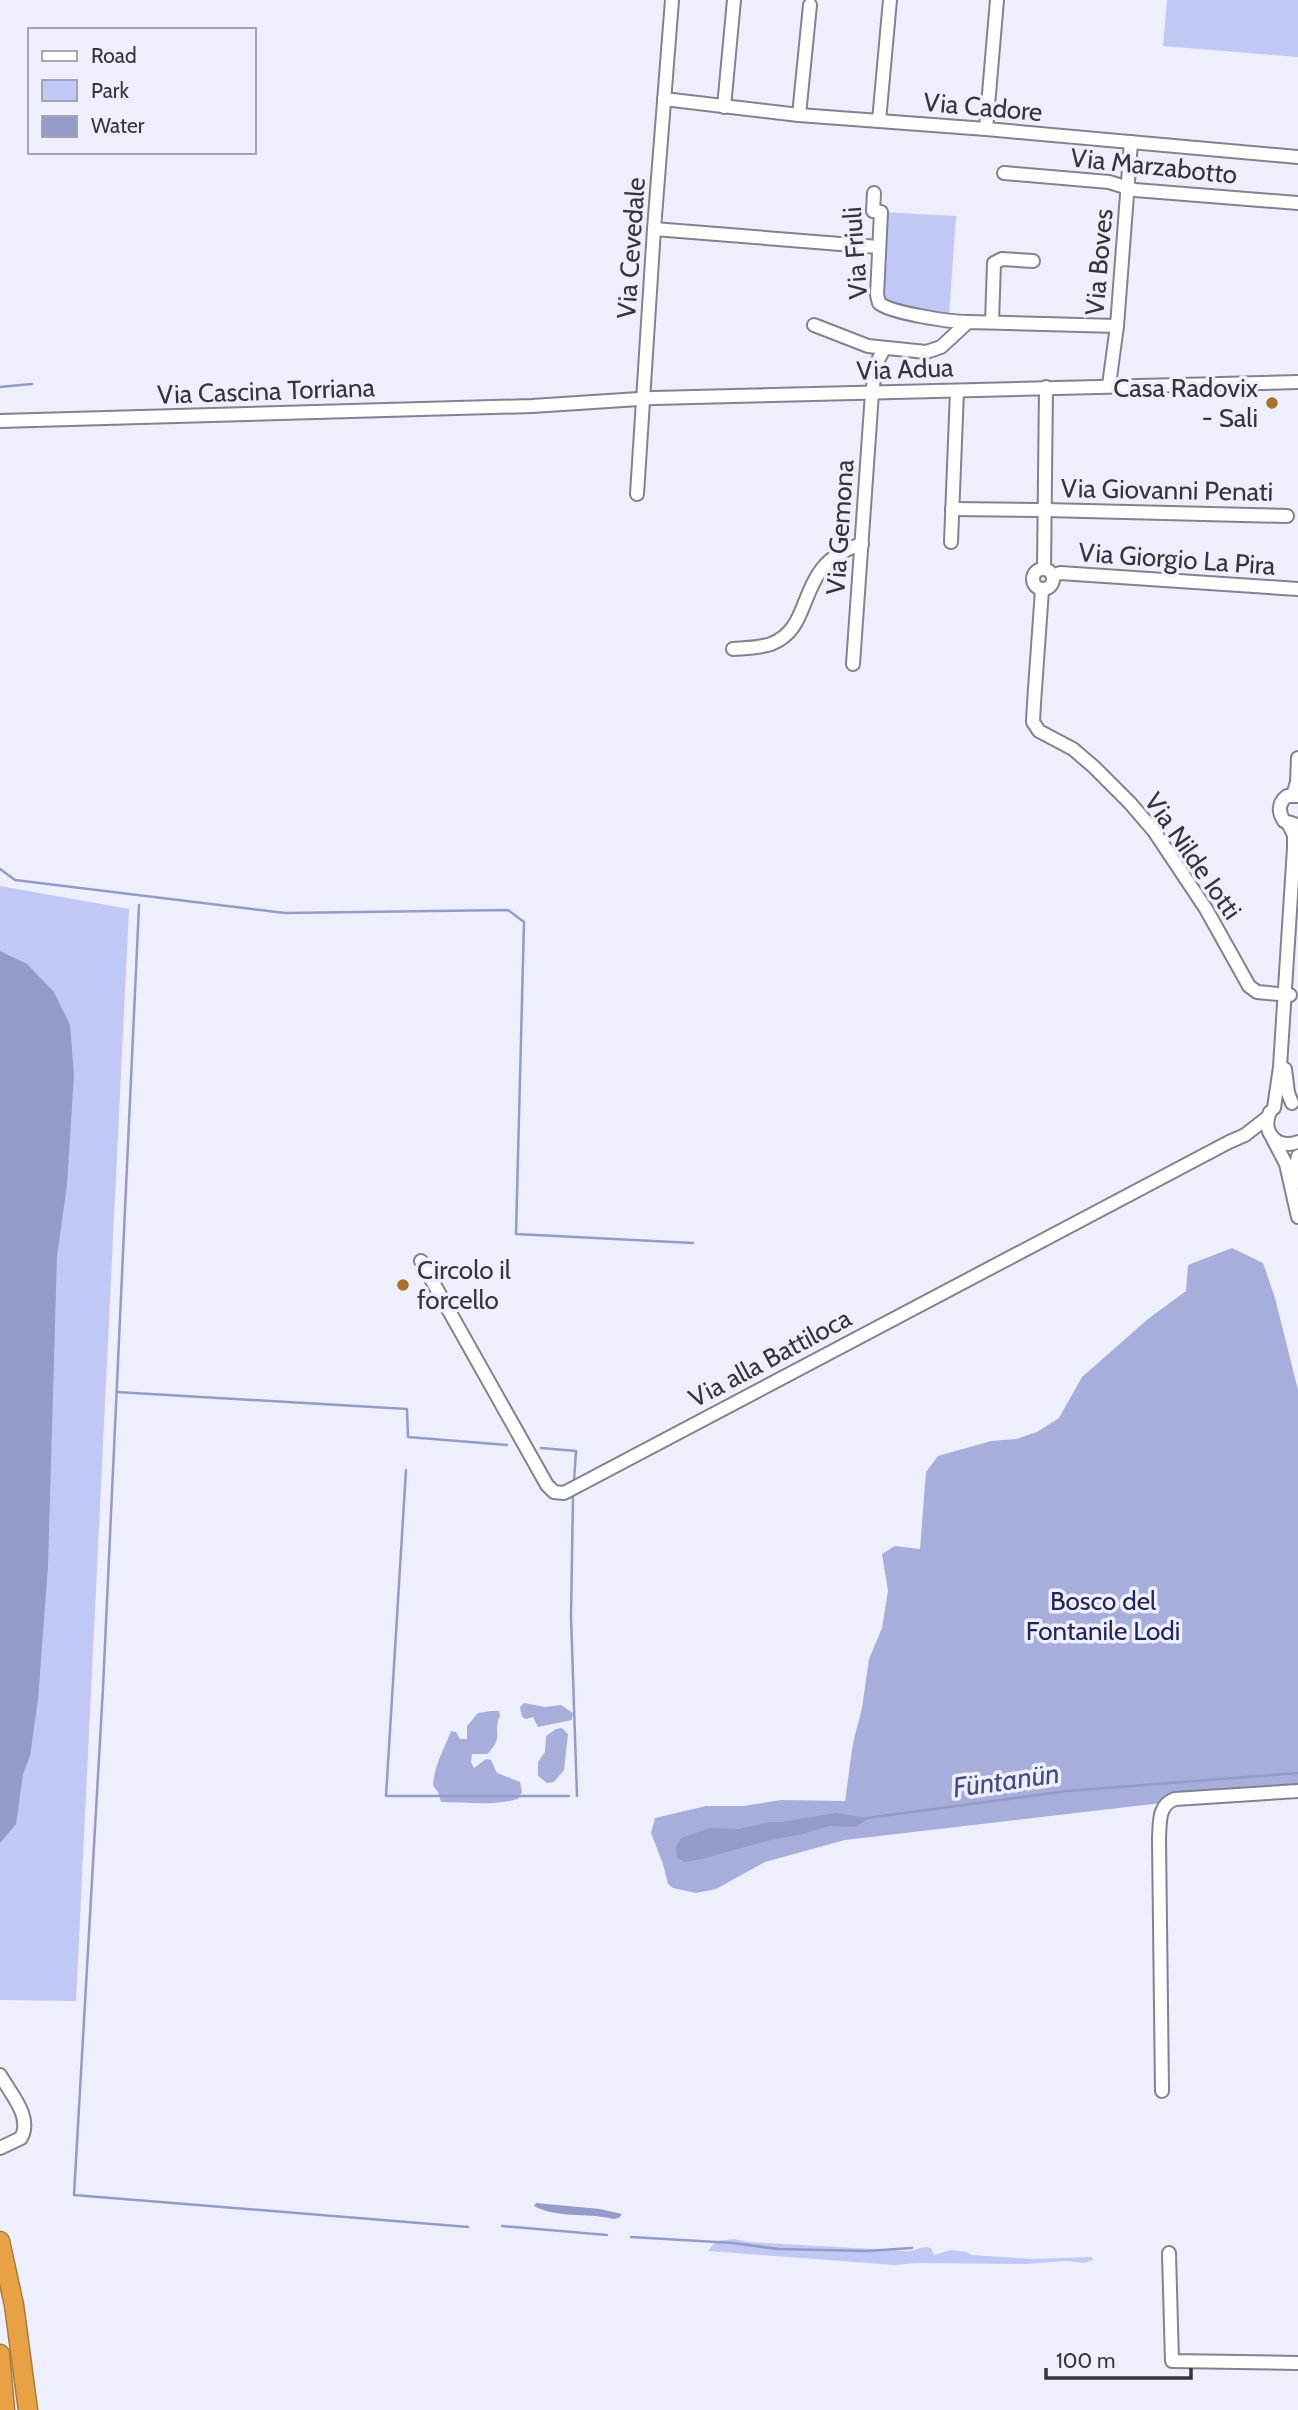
<svg xmlns="http://www.w3.org/2000/svg" width="1298" height="2410" font-family="Cabin,sans-serif">
  <style>
    .green { fill: #c1c8f5 }
    .forest { fill: #a7aedc }
    .water { fill: #959bc9 }
    .lines { fill: none; stroke-linecap: round; stroke-linejoin: round }
    .stream { stroke: #959bc9; stroke-width: 2.5 }
    .minor-casing { stroke: #81838f; stroke-width: 16 }
    .highway-casing { stroke: #a97c40; stroke-width: 21 }
    .minor { stroke: #fff; stroke-width: 12 }
    .highway { stroke: #e8a243; stroke-width: 18 }
    .poi-dot { fill: #a7732c; stroke: #edeffc; stroke-width: 2.5 }
    .labels { text-anchor: middle; dominant-baseline: central; stroke-width: 7; stroke-linejoin: round; paint-order: stroke }
    .street-label { font-size: 26px; fill: #35363b; stroke: #edeffc }
    .poi-label { font-size: 26px; fill: #35363b; stroke: #edeffc; text-anchor: end }
    .park-label { font-size: 26px; fill: #23245b; stroke: #edeffc }
    .water-label { font-size: 28px; font-style: italic; fill: #464b86; stroke: #edeffc }
  </style>
  <rect width="100%" height="100%" fill="#edeffc"/>
  <g class="green">
    <path d="M 1167,0 L 1298,0 L 1298,57 L 1163,46 Z"/>
    <path d="M 883,212 L 956,216 L 949,316 L 886,303 L 881,299 Z"/>
    <path d="M 0,886 L 129,909 L 76,2001 L 0,2000 Z"/>
    <path d="M 734,2239 L 749,2242 L 907,2251 C 916,2251 921,2245 931,2248 L 934,2255 L 951,2250 L 967,2252 L 971,2255 L 1033,2259 L 1092,2257 L 1093,2260 L 1085,2263 L 1066,2261 L 1025,2264 L 917,2263 L 894,2265 L 708,2251 L 716,2241 Z"/>
  </g>
  <g class="forest">
    <path d="M 1232,1248 L 1263,1263 L 1275,1298 L 1298,1390 L 1298,1787 L 845,1840 L 765,1862 L 716,1889 L 696,1893 L 673,1888 L 668,1884 L 663,1864 L 651,1833 L 655,1818 L 706,1806 L 744,1806 L 781,1800 L 845,1801 L 853,1743 L 862,1708 L 869,1659 L 882,1628 L 888,1591 L 882,1554 L 895,1546 L 920,1549 L 926,1472 L 938,1456 L 991,1441 L 1016,1439 L 1037,1432 L 1059,1418 L 1082,1377 L 1148,1319 L 1186,1291 L 1188,1265 Z"/>
    <path d="M 524,1703 L 545,1707 L 561,1705 L 573,1713 L 572,1720 L 538,1727 L 533,1717 L 526,1719 L 522,1717 L 520,1707 Z"/>
    <path d="M 491,1711 L 499,1711 L 500,1716 C 492,1731 505,1737 487,1754 L 472,1754 L 471,1762 L 474,1768 L 486,1759 L 491,1760 L 497,1773 L 520,1782 L 522,1792 L 518,1799 C 493,1806 467,1802 441,1802 L 438,1792 L 433,1786 C 434,1765 444,1750 451,1731 L 456,1732 L 460,1739 L 467,1739 L 467,1726 L 478,1713 Z"/>
    <path d="M 562,1728 L 568,1734 L 564,1770 L 554,1782 L 547,1783 L 538,1776 L 538,1762 L 545,1752 L 546,1736 L 556,1729 Z"/>
  </g>
  <g class="water">
    <path d="M 0,951 L 27,964 L 54,992 L 70,1025 L 74,1074 L 67,1185 L 57,1256 L 48,1566 L 38,1700 L 30,1756 L 23,1774 L 16,1824 L 0,1843 Z"/>
    <path d="M 836,1813 L 869,1818 L 856,1827 L 830,1826 L 799,1835 L 774,1839 L 702,1859 L 685,1862 L 677,1858 L 676,1847 L 681,1838 L 710,1828 L 739,1829 L 769,1822 L 782,1822 Z"/>
    <path d="M 536,2203 L 600,2209 L 622,2214 L 619,2218 L 613,2219 C 586,2212 558,2219 534,2206 Z"/>
  </g>
  <g class="lines">
    <g class="stream">
      <path d="M 0,387 L 32,384"/>
      <path d="M 0,869 L 15,880 L 285,913 L 508,910 L 524,922 L 516,1234 L 693,1243"/>
      <path d="M 139,905 L 103,1688 L 74,2195 L 468,2227"/>
      <path d="M 117,1392 L 407,1409 L 408,1437 L 507,1445"/>
      <path d="M 541,1448 L 576,1451 L 574,1481"/>
      <path d="M 406,1470 L 386,1796 L 569,1796"/>
      <path d="M 573,1496 L 571,1617 L 577,1796"/>
      <path d="M 867,1818 L 1067,1791 L 1298,1773"/>
      <path d="M 502,2226 L 607,2235"/>
      <path d="M 631,2237 L 733,2243 L 778,2249 L 866,2251 L 912,2248"/>
    </g>
    <defs>
      <g id="minor">
        <path d="M 664,99 L 799,115 L 986,129 L 1298,157"/>
        <path d="M 724,107 L 734,0"/>
        <path d="M 799,115 L 810,5"/>
        <path d="M 879,121 L 890,0"/>
        <path d="M 986,129 L 997,0"/>
        <path d="M 1004,173 L 1109,182 L 1135,190 L 1298,203"/>
        <path d="M 874,193 L 873,211 L 881,212 L 877,295 L 879,303 C 891,313 950,322 968,322"/>
        <path d="M 654,229 L 878,247"/>
        <path d="M 992,322 L 994,263 L 1002,259 L 1033,261"/>
        <path d="M 814,325 L 868,346 L 926,352 L 941,347 L 968,322 L 1117,326"/>
        <path d="M 1109,385 L 1117,326 L 1131,142"/>
        <path d="M 0,421 L 532,406 L 654,398 L 1298,382"/>
        <path d="M 637,494 L 654,229 L 672,0"/>
        <path d="M 952,509 L 1039,510"/>
        <path d="M 1046,510 L 1287,516"/>
        <path d="M 951,542 L 957,391"/>
        <circle cx="1043" cy="579" r="10"/>
        <path d="M 1044,569 L 1046,387"/>
        <path d="M 1053,576 L 1060,573 L 1298,589"/>
        <path d="M 1042,590 L 1034,703 L 1033,722 L 1039,731 L 1073,749 L 1094,767 L 1130,803 L 1154,831 L 1206,909 L 1249,986 L 1257,992 L 1290,995"/>
        <path d="M 733,649 C 745,648 759,648 771,644 C 818,626 792,564 862,544"/>
        <path d="M 853,664 L 872,393 L 876,364 L 884,349"/>
        <path d="M 1293,795 L 1297,782 L 1298,758"/>
        <path d="M 1294,824 L 1284,821 C 1278,812 1278,803 1287,796 L 1298,796"/>
        <path d="M 1285,1069 L 1288,1093 L 1292,1103"/>
        <path d="M 1274,1108 L 1280,1067 L 1294,848 L 1294,835 L 1288,823"/>
        <path d="M 1270,1112 C 1261,1132 1277,1150 1298,1142"/>
        <path d="M 1273,1139 L 1286,1164 L 1298,1217"/>
        <path d="M 1297,1182 L 1295,1170 L 1298,1156"/>
        <path d="M 421,1261 L 547,1485 L 554,1492 L 564,1493 L 1229,1142 L 1245,1135 L 1268,1117"/>
        <path d="M 0,2075 C 10,2093 33,2117 21,2138 L 0,2148"/>
        <path d="M 1162,2091 L 1159,1838 C 1160,1822 1158,1805 1175,1799 L 1298,1791"/>
        <path d="M 1169,2253 L 1172,2361 L 1298,2363"/>
      </g>
      <g id="highway">
        <path d="M 0,2241 L 14,2305 L 28,2410"/>
        <path d="M 0,2354 L 5,2410"/>
      </g>
    </defs>
    <use href="#minor" class="minor-casing"/>
    <use href="#highway" class="highway-casing"/>
    <use href="#minor" class="minor"/>
    <use href="#highway" class="highway"/>
  </g>
  <g class="poi-dot">
    <circle cx="1272" cy="403" r="7"/>
    <circle cx="403" cy="1285" r="7"/>
  </g>
  <g class="labels">
    <g class="street-label">
      <text transform="translate(983 107) rotate(5)">Via Cadore</text>
      <text transform="translate(1154 166) rotate(6)">Via Marzabotto</text>
      <text transform="translate(631 248) rotate(-86)">Via Cevedale</text>
      <text transform="translate(855 253) rotate(-94)">Via Friuli</text>
      <text transform="translate(1099 262) rotate(-85)">Via Boves</text>
      <text transform="translate(905 369) rotate(-2)">Via Adua</text>
      <text transform="translate(266 391) rotate(-2)">Via Cascina Torriana</text>
      <text transform="translate(1167 490) rotate(1)">Via Giovanni Penati</text>
      <text transform="translate(840 527) rotate(-86)">Via Gemona</text>
      <text transform="translate(1177 559) rotate(4)">Via Giorgio La Pira</text>
      <text transform="translate(1193 856) rotate(55)">Via Nilde Iotti</text>
      <text transform="translate(770 1358) rotate(-28)">Via alla Battiloca</text>
    </g>
    <g class="poi-label">
      <text x="1258" y="388">Casa Radovix<tspan x="1258" dy="30">- Sali</tspan></text>
      <text x="417" y="1270" text-anchor="start">Circolo il<tspan x="417" dy="30">forcello</tspan></text>
    </g>
    <g class="park-label">
      <text x="1103" y="1601">Bosco del<tspan x="1103" dy="30">Fontanile Lodi</tspan></text>
    </g>
    <g class="water-label">
      <text transform="translate(1006 1780) rotate(-8)">Füntanün</text>
    </g>
  </g>
  <rect x="28" y="28" width="228" height="126" fill="#edeffc" stroke="#a3a5af" stroke-width="2"/>
  <rect x="42" y="51" width="35" height="10" fill="#ffffff" stroke="#a3a5af" stroke-width="2"/>
  <text x="91" y="63" font-size="21" fill="#35363b">Road</text>
  <rect x="42" y="80" width="35" height="21" fill="#c1c8f5" stroke="#a3a5af" stroke-width="2"/>
  <text x="91" y="98" font-size="21" fill="#35363b">Park</text>
  <rect x="42" y="116" width="35" height="21" fill="#959bc9" stroke="#a3a5af" stroke-width="2"/>
  <text x="91" y="133" font-size="21" fill="#35363b">Water</text>
  <path d="M1046 2368v10h145v-10" fill="none" stroke="#35363b" stroke-width="3.5"/>
  <text x="1056" y="2368" font-size="21" fill="#35363b" stroke="#edeffc" stroke-width="5" paint-order="stroke">100 m</text>
</svg>
